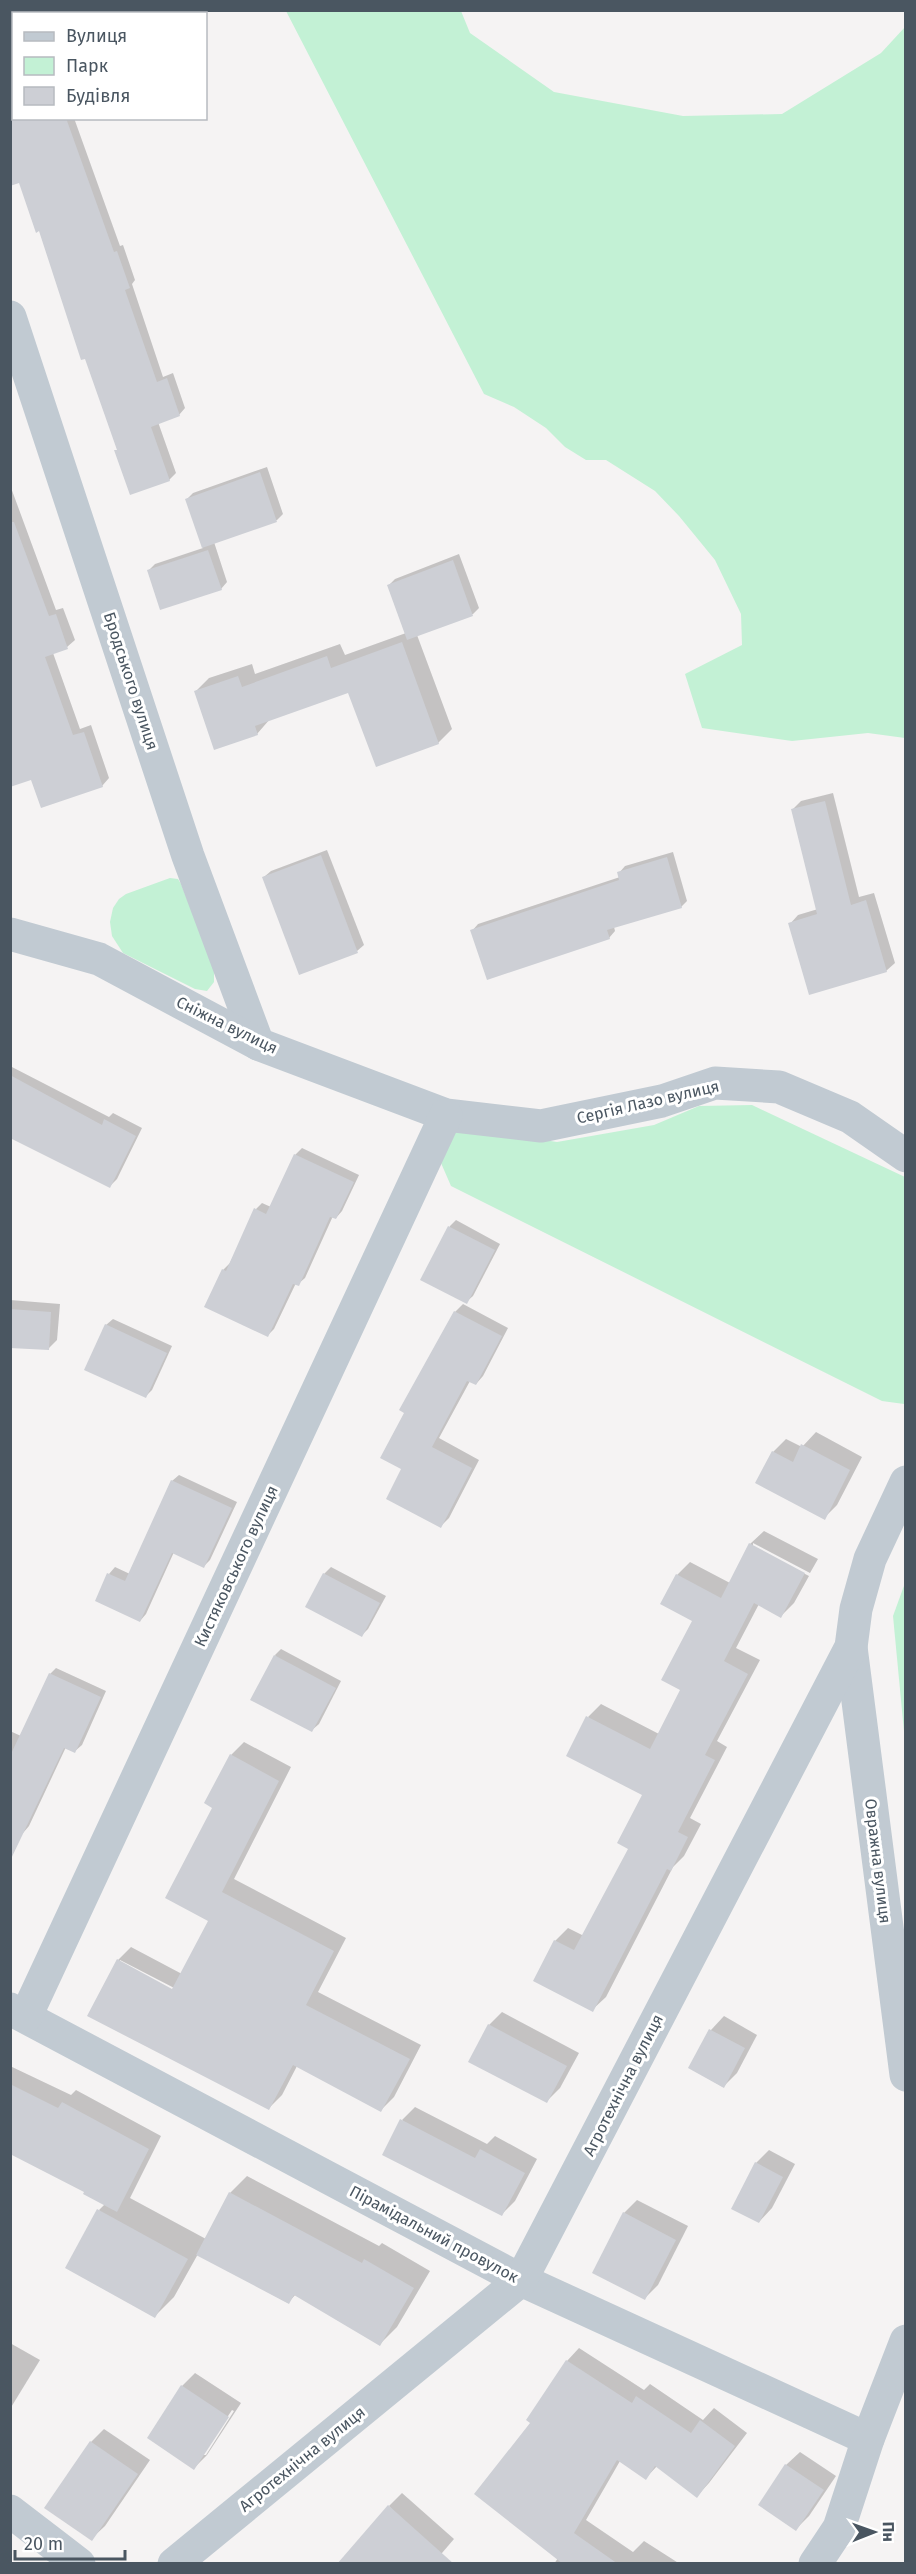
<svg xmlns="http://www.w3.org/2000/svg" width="916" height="2574" font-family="'Fira Sans',sans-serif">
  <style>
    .green { fill: #c3f1d5 }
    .shadow { fill: #0003; fill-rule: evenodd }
    .building { fill: #cdcfd5 }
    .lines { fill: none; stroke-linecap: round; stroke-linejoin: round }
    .minor { stroke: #c1cad2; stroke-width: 33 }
    .labels { text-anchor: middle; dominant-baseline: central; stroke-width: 6; stroke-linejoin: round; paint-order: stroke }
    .street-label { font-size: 16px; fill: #4a5661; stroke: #fff }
  </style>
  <rect width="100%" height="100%" fill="#f5f3f3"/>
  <g class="green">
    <path d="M 286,11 L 461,11 L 470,33 L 554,92 L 683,116 L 782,114 L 881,53 L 905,27 L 905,738 L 868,733 L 792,741 L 702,728 L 685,674 L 742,645 L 741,614 L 715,560 L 679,516 L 655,491 L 606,460 L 586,460 L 565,447 L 546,428 L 514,407 L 484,394 Z"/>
    <path d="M 170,878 L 178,879 L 181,884 L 214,966 L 214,982 L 207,991 L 195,989 L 123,953 L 112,936 L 110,922 L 113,908 L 119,899 L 126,894 Z"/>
    <path d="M 752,1105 L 905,1177 L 904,1404 L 882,1401 L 451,1186 L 441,1163 L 456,1131 L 474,1129 L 557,1142 L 654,1125 L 699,1106 Z"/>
    <path d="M 905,1583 L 905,1742 L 893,1616 Z"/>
  </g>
  <g class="shadow">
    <path d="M 10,10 L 42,10 L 43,14 L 14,14 L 14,118 L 74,118 L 120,246 L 123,245 L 135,280 L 132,284 L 163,377 L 173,373 L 185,408 L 179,415 L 158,422 L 176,473 L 169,480 L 118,449 L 40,230 L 20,181 L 10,165 Z"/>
    <path d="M 267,467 L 283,514 L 277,520 L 214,542 L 227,582 L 221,589 L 149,570 L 155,564 L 203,548 L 187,499 L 193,493 Z"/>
    <path d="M 10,485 L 56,610 L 63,608 L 75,640 L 67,647 L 53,653 L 80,729 L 91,725 L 109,778 L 102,786 L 10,648 Z"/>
    <path d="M 459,554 L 479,608 L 473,614 L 417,635 L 452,729 L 438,743 L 349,691 L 270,719 L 257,734 L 195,692 L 209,678 L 252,664 L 255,674 L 340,644 L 345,655 L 406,633 L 389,585 L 395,579 Z"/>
    <path d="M 833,793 L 859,897 L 874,893 L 895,963 L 886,971 L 790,924 L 798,915 L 818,909 L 793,809 L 801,801 Z"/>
    <path d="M 327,850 L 364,945 L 357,951 L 264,877 L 271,871 Z"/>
    <path d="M 673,852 L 687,901 L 681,907 L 614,927 L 615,931 L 609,938 L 472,931 L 478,924 L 620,877 L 619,873 L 625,866 Z"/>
    <path d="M 10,1066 L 109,1117 L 113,1113 L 142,1128 L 117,1179 L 110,1186 L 10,1136 Z"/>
    <path d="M 302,1148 L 359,1175 L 342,1211 L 336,1218 L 333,1216 L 305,1278 L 298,1284 L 296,1283 L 274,1329 L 268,1335 L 223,1270 L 230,1263 L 256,1209 L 262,1203 L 271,1207 L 295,1155 Z"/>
    <path d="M 456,1220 L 500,1244 L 473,1296 L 466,1302 L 422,1279 L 450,1226 Z"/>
    <path d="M 10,1300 L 60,1304 L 57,1340 L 48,1349 L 10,1346 Z"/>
    <path d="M 463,1304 L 508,1328 L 483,1376 L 476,1384 L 470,1381 L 439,1438 L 479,1460 L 449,1518 L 441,1526 L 403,1469 L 455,1312 Z"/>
    <path d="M 113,1319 L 172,1346 L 152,1390 L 145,1397 L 106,1325 Z"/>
    <path d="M 816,1432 L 862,1457 L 837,1505 L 824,1518 L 773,1452 L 786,1439 L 802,1447 Z"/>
    <path d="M 179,1475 L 237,1502 L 210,1560 L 204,1566 L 174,1552 L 146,1614 L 140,1621 L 109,1574 L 115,1567 L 130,1574 L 172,1481 Z"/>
    <path d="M 764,1531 L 818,1559 L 810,1573 L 753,1543 L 753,1547 L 809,1576 L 794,1603 L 781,1616 L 759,1604 L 736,1648 L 760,1660 L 717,1741 L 727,1747 L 690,1818 L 701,1824 L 684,1856 L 673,1867 L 606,1997 L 592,2010 L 555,1941 L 568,1928 L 584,1936 L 630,1848 L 644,1795 L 588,1717 L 601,1704 L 659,1734 L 682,1690 L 694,1620 L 677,1575 L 690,1562 L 730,1583 L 750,1544 Z"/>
    <path d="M 331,1567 L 386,1596 L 368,1629 L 362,1635 L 324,1574 Z"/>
    <path d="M 281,1649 L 341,1681 L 319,1724 L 312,1730 L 275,1655 Z"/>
    <path d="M 56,1668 L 106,1691 L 82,1745 L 75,1751 L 66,1747 L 29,1826 L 23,1833 L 10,1827 L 10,1731 L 21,1736 L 50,1674 Z"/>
    <path d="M 244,1742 L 291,1767 L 234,1879 L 346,1938 L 318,1992 L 421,2045 L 394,2097 L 381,2110 L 297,2066 L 282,2095 L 269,2108 L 89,2015 L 118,1960 L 131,1947 L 182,1974 L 210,1921 L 167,1898 L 214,1807 L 206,1803 L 231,1755 ZM 120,1960 L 180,1991 L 178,1993 L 120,1963 Z"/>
    <path d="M 502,2012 L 579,2053 L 560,2088 L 547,2101 L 489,2025 Z"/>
    <path d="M 724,2016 L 757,2035 L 737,2073 L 723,2087 L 690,2068 L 711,2030 Z"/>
    <path d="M 10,2066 L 71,2095 L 76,2090 L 161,2136 L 130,2198 L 206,2239 L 230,2193 L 247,2176 L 379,2246 L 382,2243 L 430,2271 L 397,2327 L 380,2344 L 296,2294 L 288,2303 L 198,2254 L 174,2297 L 155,2316 L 99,2210 L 105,2204 L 86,2191 L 10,2153 Z"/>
    <path d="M 415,2107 L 487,2144 L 495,2136 L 537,2159 L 515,2201 L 502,2214 L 402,2120 Z"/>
    <path d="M 769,2150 L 795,2164 L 772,2208 L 759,2222 L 756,2163 Z"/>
    <path d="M 637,2200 L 688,2226 L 658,2285 L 645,2298 L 624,2213 Z"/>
    <path d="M 10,2343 L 40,2360 L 10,2409 Z"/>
    <path d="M 579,2348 L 644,2390 L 650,2384 L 703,2420 L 714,2408 L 747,2433 L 709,2483 L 697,2496 L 657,2466 L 646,2478 L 620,2461 L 586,2520 L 633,2552 L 644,2541 L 680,2564 L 554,2564 L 558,2558 L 532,2423 L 567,2361 Z"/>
    <path d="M 195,2373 L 241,2403 L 207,2455 L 194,2468 L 182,2386 ZM 232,2410 L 234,2411 L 206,2455 L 202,2455 Z"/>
    <path d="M 104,2429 L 150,2460 L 105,2526 L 91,2539 L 91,2442 Z"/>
    <path d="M 800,2452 L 836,2476 L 809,2516 L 796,2529 L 760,2505 L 786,2465 Z"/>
    <path d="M 402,2493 L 454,2539 L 436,2560 L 389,2506 Z"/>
  </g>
  <g class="building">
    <path d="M 10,118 L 66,118 L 114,252 L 117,251 L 130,288 L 125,290 L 157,382 L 167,378 L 180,416 L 151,427 L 170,481 L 130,495 L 114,450 L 117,450 L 85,359 L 81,360 L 39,231 L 36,233 L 19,183 L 10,186 Z"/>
    <path d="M 260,472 L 277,522 L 202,548 L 185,499 Z"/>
    <path d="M 10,522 L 14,522 L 49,616 L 56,614 L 68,649 L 45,657 L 73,735 L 84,732 L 103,787 L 41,808 L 31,780 L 10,787 Z"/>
    <path d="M 208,550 L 222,590 L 160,610 L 147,570 Z"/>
    <path d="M 453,560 L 473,616 L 407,640 L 387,585 Z"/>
    <path d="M 402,642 L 439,744 L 376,767 L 348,693 L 255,726 L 258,735 L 214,750 L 194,691 L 238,676 L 242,687 L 327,656 L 331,668 Z"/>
    <path d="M 825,801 L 851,905 L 866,900 L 887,972 L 809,995 L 788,923 L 817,914 L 791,809 Z"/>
    <path d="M 321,855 L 358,953 L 299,975 L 262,877 Z"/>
    <path d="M 667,857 L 682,908 L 607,930 L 610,939 L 487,980 L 470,930 L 619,880 L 617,872 Z"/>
    <path d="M 10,1075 L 102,1125 L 104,1119 L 136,1136 L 110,1188 L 10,1138 Z"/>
    <path d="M 294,1154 L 354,1182 L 336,1219 L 330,1217 L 299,1286 L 293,1284 L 268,1337 L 204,1307 L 222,1269 L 226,1271 L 254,1208 L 266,1214 Z"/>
    <path d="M 448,1226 L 495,1250 L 467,1304 L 420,1280 Z"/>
    <path d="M 10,1309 L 51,1312 L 49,1350 L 10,1348 Z"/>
    <path d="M 454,1311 L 502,1336 L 476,1385 L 467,1381 L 432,1447 L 472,1468 L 441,1528 L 386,1499 L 401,1469 L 380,1458 L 404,1413 L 399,1410 Z"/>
    <path d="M 105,1324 L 167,1353 L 146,1398 L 84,1370 Z"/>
    <path d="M 801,1444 L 850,1470 L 825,1520 L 755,1483 L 772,1451 L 793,1462 Z"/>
    <path d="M 171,1480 L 232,1508 L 204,1568 L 172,1553 L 140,1622 L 95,1601 L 107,1573 L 125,1581 Z"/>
    <path d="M 749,1543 L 805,1573 L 781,1618 L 754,1603 L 724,1661 L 748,1674 L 705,1755 L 715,1760 L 678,1832 L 688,1837 L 671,1871 L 667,1869 L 593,2012 L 533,1981 L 554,1940 L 574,1950 L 628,1849 L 617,1843 L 642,1795 L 566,1756 L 586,1716 L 650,1749 L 680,1690 L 661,1680 L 692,1621 L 660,1604 L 676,1574 L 721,1598 Z"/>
    <path d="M 323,1573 L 380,1603 L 362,1637 L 305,1607 Z"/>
    <path d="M 274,1655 L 336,1688 L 312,1732 L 250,1700 Z"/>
    <path d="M 49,1673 L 101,1697 L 75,1753 L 64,1748 L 10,1861 L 10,1756 Z"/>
    <path d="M 230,1754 L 279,1781 L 222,1892 L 334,1951 L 306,2005 L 410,2059 L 381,2112 L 293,2065 L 269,2110 L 87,2016 L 117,1959 L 172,1989 L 208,1921 L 165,1898 L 212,1808 L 204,1803 Z"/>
    <path d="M 488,2024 L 567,2066 L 547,2103 L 468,2062 Z"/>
    <path d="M 709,2029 L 745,2048 L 724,2088 L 688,2068 Z"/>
    <path d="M 10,2084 L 58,2108 L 62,2102 L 149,2149 L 117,2212 L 83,2194 L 84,2192 L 10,2154 Z"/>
    <path d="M 400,2119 L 475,2158 L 480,2149 L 525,2173 L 502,2216 L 382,2155 Z"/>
    <path d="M 755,2162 L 783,2177 L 759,2223 L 731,2209 Z"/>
    <path d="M 229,2192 L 362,2263 L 364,2259 L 414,2288 L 380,2346 L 294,2295 L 289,2304 L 196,2255 Z"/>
    <path d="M 97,2209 L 188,2259 L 155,2318 L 65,2268 Z"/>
    <path d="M 623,2212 L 676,2240 L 645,2300 L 592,2273 Z"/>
    <path d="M 566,2360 L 632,2403 L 636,2396 L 691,2433 L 700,2420 L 735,2446 L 697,2498 L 655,2466 L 646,2480 L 617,2460 L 574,2533 L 618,2564 L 563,2564 L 474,2494 L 530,2423 L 526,2420 Z"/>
    <path d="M 181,2385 L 229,2417 L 194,2470 L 147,2438 Z"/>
    <path d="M 90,2441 L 138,2474 L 92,2541 L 44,2508 Z"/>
    <path d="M 785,2464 L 824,2490 L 796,2531 L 758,2505 Z"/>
    <path d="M 388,2505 L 454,2564 L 337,2564 Z"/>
  </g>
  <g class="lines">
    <g class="minor">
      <path d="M 10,317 L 188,856 L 258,1044"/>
      <path d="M 10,934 L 99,959 L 258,1044 L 446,1115 L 541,1126 L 662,1101 L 715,1083 L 779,1087 L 850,1117 L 906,1156"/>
      <path d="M 851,1647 L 906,2075"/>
      <path d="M 10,2009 L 521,2280 L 868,2439"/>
      <path d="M 26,2016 L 446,1115"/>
      <path d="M 10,2511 L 79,2564"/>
      <path d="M 174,2564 L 521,2280 L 851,1647 L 856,1609 L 870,1559 L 906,1482"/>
      <path d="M 815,2564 L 839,2528 L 868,2439 L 906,2341"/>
    </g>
  </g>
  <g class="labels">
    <g class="street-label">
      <text transform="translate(131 681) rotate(72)">Бродського вулиця</text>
      <text transform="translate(227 1025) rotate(26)">Сніжна вулиця</text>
      <text transform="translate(648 1102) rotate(-13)">Сергія Лазо вулиця</text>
      <text transform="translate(236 1566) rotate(-65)">Кистяковського вулиця</text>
      <text transform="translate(878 1861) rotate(83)">Овражна вулиця</text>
      <text transform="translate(623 2085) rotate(-63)">Агротехнічна вулиця</text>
      <text transform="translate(434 2234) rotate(28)">Пірамідальний провулок</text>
      <text transform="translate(302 2459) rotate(-39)">Агротехнічна вулиця</text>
    </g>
  </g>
  <rect width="916" height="2574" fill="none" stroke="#4a5661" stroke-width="24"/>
  <rect x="12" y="12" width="195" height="108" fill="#ffffff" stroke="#b7bbc0" stroke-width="1.5"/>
  <rect x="24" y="32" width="30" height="9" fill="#c1cad2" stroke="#b7bbc0" stroke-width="1.5"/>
  <text x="66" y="42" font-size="18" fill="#4a5661">Вулиця</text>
  <rect x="24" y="57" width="30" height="18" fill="#c3f1d5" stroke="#b7bbc0" stroke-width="1.5"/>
  <text x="66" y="72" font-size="18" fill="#4a5661">Парк</text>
  <rect x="24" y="87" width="30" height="18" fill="#cdcfd5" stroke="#b7bbc0" stroke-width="1.5"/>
  <text x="66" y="102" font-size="18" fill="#4a5661">Будівля</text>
  <g transform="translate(874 2532) rotate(89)" stroke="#ffffff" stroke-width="4.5" paint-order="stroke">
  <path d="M0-4.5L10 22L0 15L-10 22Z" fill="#4a5661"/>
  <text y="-9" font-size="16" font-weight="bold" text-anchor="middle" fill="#4a5661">Пн</text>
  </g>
  <path d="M15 2550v9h110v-9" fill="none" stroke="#4a5661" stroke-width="3"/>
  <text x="24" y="2550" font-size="18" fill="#4a5661" stroke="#ffffff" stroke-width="4.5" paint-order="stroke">20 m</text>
</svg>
